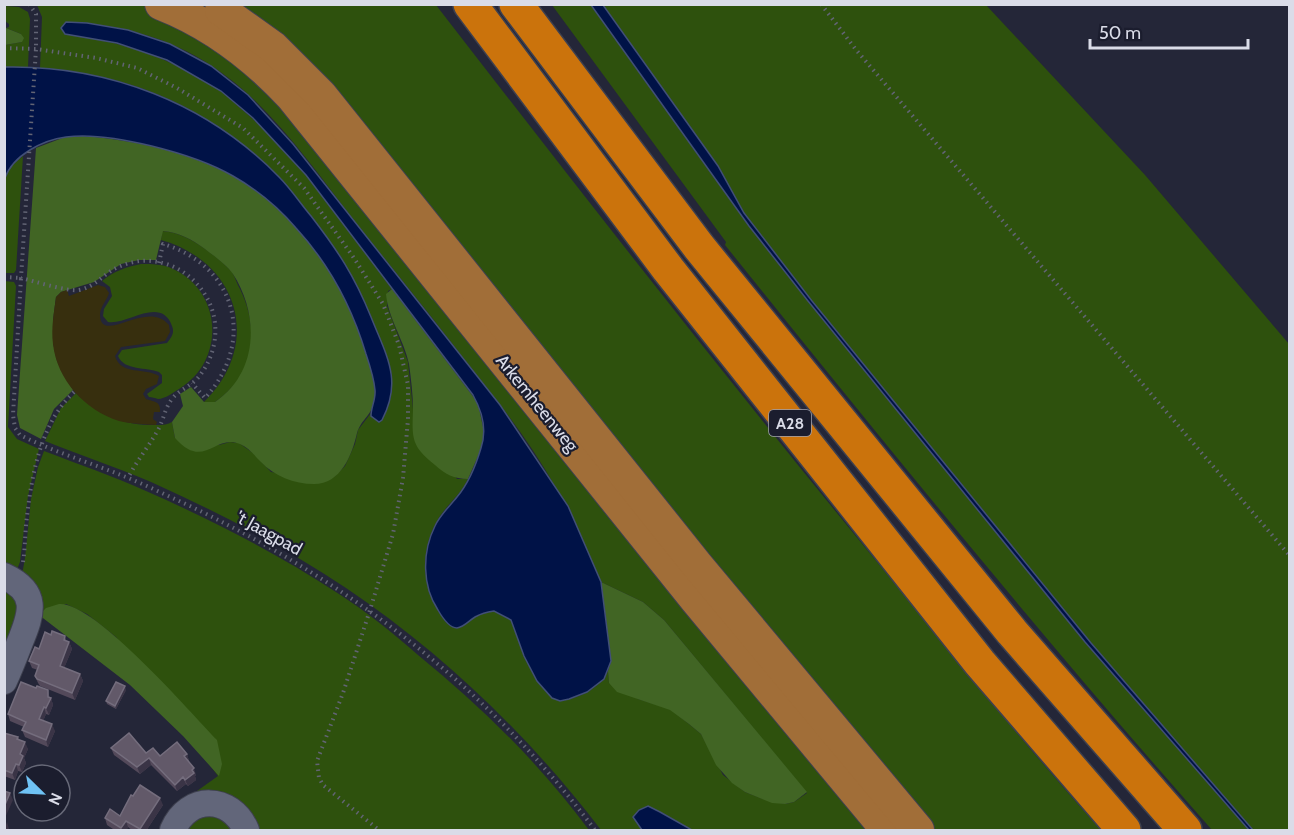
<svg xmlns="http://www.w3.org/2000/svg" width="1294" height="835" font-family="Cabin,sans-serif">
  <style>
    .green { fill: #2e510d; fill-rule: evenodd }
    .forest { fill: #416524 }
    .sand { fill: #372f0e }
    .water { fill: #001247; stroke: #414f77; stroke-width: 1.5 }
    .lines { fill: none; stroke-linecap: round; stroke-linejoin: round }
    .minor-casing { stroke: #3e404f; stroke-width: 28 }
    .major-casing { stroke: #3e404f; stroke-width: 34 }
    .highway-casing { stroke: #3e404f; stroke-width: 36 }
    .path { stroke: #626474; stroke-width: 4; stroke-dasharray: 1.5 4.5; stroke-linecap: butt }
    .minor { stroke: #62667a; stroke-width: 26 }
    .major { stroke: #a16e38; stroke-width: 32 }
    .highway { stroke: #cb730c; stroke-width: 33 }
    .wall { fill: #53495a }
    .shaded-wall { fill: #3a3446 }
    .building { fill: #625969; stroke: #746d7d; stroke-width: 1.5 }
    .labels { text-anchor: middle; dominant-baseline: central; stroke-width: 4.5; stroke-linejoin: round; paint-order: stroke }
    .shield { fill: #1b1d2e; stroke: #a1a3b0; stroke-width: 1.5 }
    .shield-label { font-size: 16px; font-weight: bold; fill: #dadce8 }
    .street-label { font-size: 18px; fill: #dadce8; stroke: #1b1d2e }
  </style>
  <rect width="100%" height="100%" fill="#242638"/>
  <g class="green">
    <path d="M 37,5 L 144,5 L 164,12 L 255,69 L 879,830 L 692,830 L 660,812 L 648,806 L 634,817 L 642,830 L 601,830 C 530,737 444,654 346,588 C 285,547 218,512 151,482 C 116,467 80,455 45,441 L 61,408 L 76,393 C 96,413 120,424 149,425 C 157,425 166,426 172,422 L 175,438 L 219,445 L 230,442 L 239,443 L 253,453 L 271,472 L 328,480 L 335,476 L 345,466 L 355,444 L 358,430 L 371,413 L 371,416 L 377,421 L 382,420 C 402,382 385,353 371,317 C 355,276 337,250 310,216 C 239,124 157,77 40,68 L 42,17 ZM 66,22 C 118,24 168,37 212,66 C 271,105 313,168 356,223 C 396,273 436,322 475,373 C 504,409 533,447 556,488 C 573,518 586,551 601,582 L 643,602 L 664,620 L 807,793 L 794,802 L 785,804 L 763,799 L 745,792 L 723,775 L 701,734 L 689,724 L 670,709 L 638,699 L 609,683 L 608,671 C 599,689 580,698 560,701 C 537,686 529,669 520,643 C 517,637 515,626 511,621 C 508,616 500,613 495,611 L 446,622 C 421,591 418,551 440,516 C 449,503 461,494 468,479 L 457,479 L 413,409 L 408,362 L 387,306 L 388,291 L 392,289 C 345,226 300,157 239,107 C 232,101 226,94 218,89 C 171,58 121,41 65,34 L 61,28 Z"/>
    <path d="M 225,5 L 436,5 C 587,200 739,395 896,585 C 963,668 1030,751 1101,830 L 927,830 Z"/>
    <path d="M 552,5 L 591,5 L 749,226 L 808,301 L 1085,642 L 1249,830 L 1212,830 C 1044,640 884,443 725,245 L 726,242 Z"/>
    <path d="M 603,5 L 986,5 L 1145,175 L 1289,344 L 1289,830 L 1253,830 L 1091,643 L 812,301 L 744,213 L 718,166 Z"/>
    <path d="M 5,6 L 19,7 L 28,12 L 30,19 L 28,67 L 5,67 L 5,45 L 22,42 L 21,34 L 6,28 L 9,27 L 9,24 L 5,21 Z"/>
    <path d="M 23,156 L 16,270 L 14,273 L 5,273 L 5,178 L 10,167 Z"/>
    <path d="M 162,231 C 180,232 194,241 208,251 C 216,257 226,265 232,272 C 235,277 237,284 240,289 C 260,330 255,375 215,402 L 204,402 C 263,344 239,262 161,240 Z"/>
    <path d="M 141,264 C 152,264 163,264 173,269 C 223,292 226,361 179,389 C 174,392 165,399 158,399 C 155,398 152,397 149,397 L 147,394 L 162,383 L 162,375 L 159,372 C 147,367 124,371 118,356 L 122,350 L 167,343 C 171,338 175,333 172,326 C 161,295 126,326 108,322 L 103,316 L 104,309 L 112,296 L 110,287 L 102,281 C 114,271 126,267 141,264 Z"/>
    <path d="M 4,281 L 14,282 L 16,286 L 8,427 L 17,439 L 39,449 L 28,496 L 20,562 L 16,572 L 4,567 Z"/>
    <path d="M 44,451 C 78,464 113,476 146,491 C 212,520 278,554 339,594 C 367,612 393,633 418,655 C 482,707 540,764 589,830 L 255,830 L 190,796 L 218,776 L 116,637 L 87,614 L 66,604 L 39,615 L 22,575 L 25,558 L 31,499 L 38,467 Z"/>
    <path d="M 5,587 L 21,605 L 5,655 Z"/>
    <path d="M 214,813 L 236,830 L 183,830 L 191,819 Z"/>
  </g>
  <g class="forest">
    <path d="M 6,28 L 21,34 L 24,38 L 22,42 L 5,45 L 4,29 Z"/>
    <path d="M 83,136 C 133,140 187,151 232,175 C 287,205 333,264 356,322 C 364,344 377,373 375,397 C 374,414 361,419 357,433 C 352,455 341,484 314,484 C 294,484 274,476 261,462 C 254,455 249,448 240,444 C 215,433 204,471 175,438 L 172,422 L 183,406 L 180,394 L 191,387 L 204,402 L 215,402 C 258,373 260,316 233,274 C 227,265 214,256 205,249 C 193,240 178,232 163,231 L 156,260 L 139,260 L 121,264 L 94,282 L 61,292 L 56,297 L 53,320 L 53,343 L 57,361 L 73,390 L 54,409 L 41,439 L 20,428 L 17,415 L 36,148 L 65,137 Z"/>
    <path d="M 392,289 L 478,403 L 484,432 L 482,447 L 468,479 C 454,479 445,474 435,465 C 411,446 412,438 413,410 C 413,394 411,379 409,364 C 404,340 388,318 386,294 Z"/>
    <path d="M 601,582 L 643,602 L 664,620 L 807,792 L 794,802 L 785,804 L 772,803 L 745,792 L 732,783 L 716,765 L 701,734 L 689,724 L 670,710 L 617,692 L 609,683 L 608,671 L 611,661 Z"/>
    <path d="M 59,604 C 94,601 190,712 217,740 L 222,764 L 219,776 L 183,736 L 130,685 L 39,615 L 46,608 Z"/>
  </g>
  <path class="sand" d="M 98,285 L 105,287 L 109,293 C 107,301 100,306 100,315 C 101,346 147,298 169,325 L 170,332 L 165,341 L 121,347 L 115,356 C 121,376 145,367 159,376 L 157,384 L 146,389 L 143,394 L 146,399 C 154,402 161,401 160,412 L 154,412 L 153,419 L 157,422 L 156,425 C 144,424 131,424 119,421 C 85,410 57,380 53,344 C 51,328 54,312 56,297 L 61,292 L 67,290 L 69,296 Z"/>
  <g class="water">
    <path d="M 591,5 L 603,5 L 718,166 L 744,213 L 812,301 L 1091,643 L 1253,830 L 1249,830 L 1085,642 L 808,301 L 749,226 Z"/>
    <path d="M 66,22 L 87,23 L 128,30 L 170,44 L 211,66 L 248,95 L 293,144 L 500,405 L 568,506 L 601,582 L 611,661 L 604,679 L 587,692 L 569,699 L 560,701 L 552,698 L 537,681 L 524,656 L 511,620 L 494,611 C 488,612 482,613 477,616 C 470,619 465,627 457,628 C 449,628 442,617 438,610 C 422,586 422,552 435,526 C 440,515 449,507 457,497 C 468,484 476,465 481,448 C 487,430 482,411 473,395 L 306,175 L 253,118 L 221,91 L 167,60 L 117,43 L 65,34 L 61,28 Z"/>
    <path d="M 5,67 C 108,65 207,103 279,177 C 291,189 300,203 311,216 C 338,251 354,275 371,317 C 386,355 403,380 382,420 L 379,422 L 371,416 C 371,407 376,399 375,390 C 374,378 370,366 366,354 C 352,307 330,265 296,228 C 279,208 256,189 233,176 C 195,154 110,131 66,137 C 43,140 13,155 5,178 Z"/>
    <path d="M 648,806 L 660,812 L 692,830 L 642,830 L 633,817 L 639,810 Z"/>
  </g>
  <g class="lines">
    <defs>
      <g id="minor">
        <path d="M 4,576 C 39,592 32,613 20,642 C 15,655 10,668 4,681"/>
        <path d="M 173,830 C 188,794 231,795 246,830"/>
      </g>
      <g id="major">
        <path d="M 161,4 C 212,24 255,57 292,97 L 696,600 L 887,830"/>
        <path d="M 221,10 L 273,47 L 321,95 L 697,565 L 918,830"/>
      </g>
      <g id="highway">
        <path d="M 470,4 L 668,269 L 980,663 L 1124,830"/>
        <path d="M 516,4 L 699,247 L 1012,632 L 1185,830"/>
      </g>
    </defs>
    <use href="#minor" class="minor-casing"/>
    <use href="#major" class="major-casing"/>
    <use href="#highway" class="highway-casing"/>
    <g class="path">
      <path d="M 29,4 L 36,14 L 36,49 L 21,278 C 34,281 68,292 79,290 C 94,287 102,276 114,269 C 122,265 131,262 140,261 C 161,259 183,268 197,284 C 222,311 221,351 197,379 C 189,387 179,390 172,399 C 165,408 164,418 159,428 C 150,445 137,460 128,478"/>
      <path d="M 821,4 L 857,51 L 1290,556"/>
      <path d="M 4,48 L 36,49 L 96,58 L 137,68 L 177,88 L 243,128 L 304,188 L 354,258 L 383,304 L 399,345 L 408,385 L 408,419 L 403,478 L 393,534 L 370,610 L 343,693 L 317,761 L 319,778 L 323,785 L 379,830"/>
      <path d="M 159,263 L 163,244 C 237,266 256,342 205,398 L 192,383"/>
      <path d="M 4,277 L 21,278 L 13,415 L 15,428 L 20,435 C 54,452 91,463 126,477 C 148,486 170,497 192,507 C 352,584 488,688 595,830"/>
      <path d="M 23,562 C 25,550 25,537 26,525 C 31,479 39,425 74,392"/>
    </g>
    <use href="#minor" class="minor"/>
    <use href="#major" class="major"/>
    <use href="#highway" class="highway"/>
  </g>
  <g class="wall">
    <path d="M 51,635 L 65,636 L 66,641 L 69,642 L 72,649 L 64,668 L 80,674 L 83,681 L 75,700 L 40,686 L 38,683 L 35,676 L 38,670 L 32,668 L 29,661 Z"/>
    <path d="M 36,688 L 51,698 L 53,705 L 49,715 L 46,714 L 43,721 L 55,731 L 48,747 L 25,737 L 22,730 L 24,727 L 10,721 L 8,714 Z"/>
    <path d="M 126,690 L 116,709 L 107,704 L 106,701 Z"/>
    <path d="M 4,733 L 18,737 L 19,739 L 28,749 L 24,758 L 26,763 L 22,772 L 18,771 L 15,780 L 4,776 Z"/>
    <path d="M 111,748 L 146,753 L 160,756 L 187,754 L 189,761 L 188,762 L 196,775 L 195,776 L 196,780 L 188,786 L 186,784 L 177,791 L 151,765 L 140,774 L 114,755 Z"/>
    <path d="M 133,796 L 163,805 L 146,831 L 133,831 L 128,827 L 126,831 L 116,831 L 107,825 L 105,818 L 120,816 Z"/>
  </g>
  <g class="shaded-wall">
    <path d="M 69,642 L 72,649 L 62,673 L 60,666 Z"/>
    <path d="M 80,674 L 83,681 L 75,700 L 72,693 Z"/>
    <path d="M 125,686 L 126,690 L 116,709 L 115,706 Z"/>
    <path d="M 48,690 L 50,699 L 51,698 L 53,705 L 49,715 L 46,708 L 48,697 Z"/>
    <path d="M 44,707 L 46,714 L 41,726 L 39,719 Z"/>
    <path d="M 52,724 L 55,731 L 48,747 L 46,740 Z"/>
    <path d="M 25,742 L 28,749 L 24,758 L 26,763 L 22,772 L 19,765 L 20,754 Z"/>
    <path d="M 187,754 L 189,761 L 186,763 L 184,756 Z"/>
    <path d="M 149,758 L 151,765 L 140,774 L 137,767 Z"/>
    <path d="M 16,764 L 18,771 L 15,780 L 12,773 Z"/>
    <path d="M 194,768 L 196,775 L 195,776 L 196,780 L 188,786 L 185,780 Z"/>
    <path d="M 183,777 L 186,784 L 177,791 L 175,785 Z"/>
    <path d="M 10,793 L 13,800 L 4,820 L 4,807 Z"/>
    <path d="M 160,798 L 163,805 L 146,831 L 140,831 L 140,829 Z"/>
    <path d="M 126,821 L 128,827 L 126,831 L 121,831 L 121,828 Z"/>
    <path d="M 7,822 L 9,829 L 9,831 L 4,831 Z"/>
  </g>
  <g class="building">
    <path d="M 52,631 L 65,636 L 64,640 L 69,642 L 60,666 L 80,674 L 72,693 L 37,679 L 35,676 L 39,665 L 29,661 L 35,647 L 39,649 L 45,632 L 51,635 Z"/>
    <path d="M 21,682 L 36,688 L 37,686 L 48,690 L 48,697 L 51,698 L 46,708 L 44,707 L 39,719 L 52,724 L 46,740 L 22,730 L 26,722 L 8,714 Z"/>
    <path d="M 116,682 L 125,686 L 115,706 L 106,701 Z"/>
    <path d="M 4,733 L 18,737 L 17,739 L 25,742 L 20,754 L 23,756 L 19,765 L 16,764 L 12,773 L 4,770 Z"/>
    <path d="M 129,733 L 146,753 L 153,748 L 160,756 L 177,742 L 187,754 L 184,756 L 194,768 L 192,770 L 194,773 L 185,780 L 183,777 L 175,785 L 149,758 L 137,767 L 111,748 Z"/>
    <path d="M 24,780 L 24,792 L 20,790 Z"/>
    <path d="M 140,785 L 160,798 L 140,829 L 126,821 L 121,828 L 105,818 L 110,809 L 120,816 L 131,795 L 133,796 Z"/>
    <path d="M 4,791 L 10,793 L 4,807 Z"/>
  </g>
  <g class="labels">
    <rect class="shield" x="769" y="410" width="42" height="26" rx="4.5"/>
    <g class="shield-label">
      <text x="790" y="423">A28</text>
    </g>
    <g class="street-label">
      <text transform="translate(537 403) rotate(51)">Arkemheenweg</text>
      <text transform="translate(269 533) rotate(29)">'t Jaagpad</text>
    </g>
  </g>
  <rect width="1294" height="835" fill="none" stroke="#dadce8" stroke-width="12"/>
  <g transform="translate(42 793) rotate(114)"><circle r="28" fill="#1b1d2e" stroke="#676978" stroke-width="1.5"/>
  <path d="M0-4.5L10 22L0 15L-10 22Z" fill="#6fc2f4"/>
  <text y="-9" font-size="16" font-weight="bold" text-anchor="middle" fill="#dadce8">N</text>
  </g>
  <path d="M1090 39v9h158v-9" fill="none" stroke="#dadce8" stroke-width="3"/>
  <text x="1099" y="39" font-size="18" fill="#dadce8" stroke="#1b1d2e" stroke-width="4.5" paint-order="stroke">50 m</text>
</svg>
